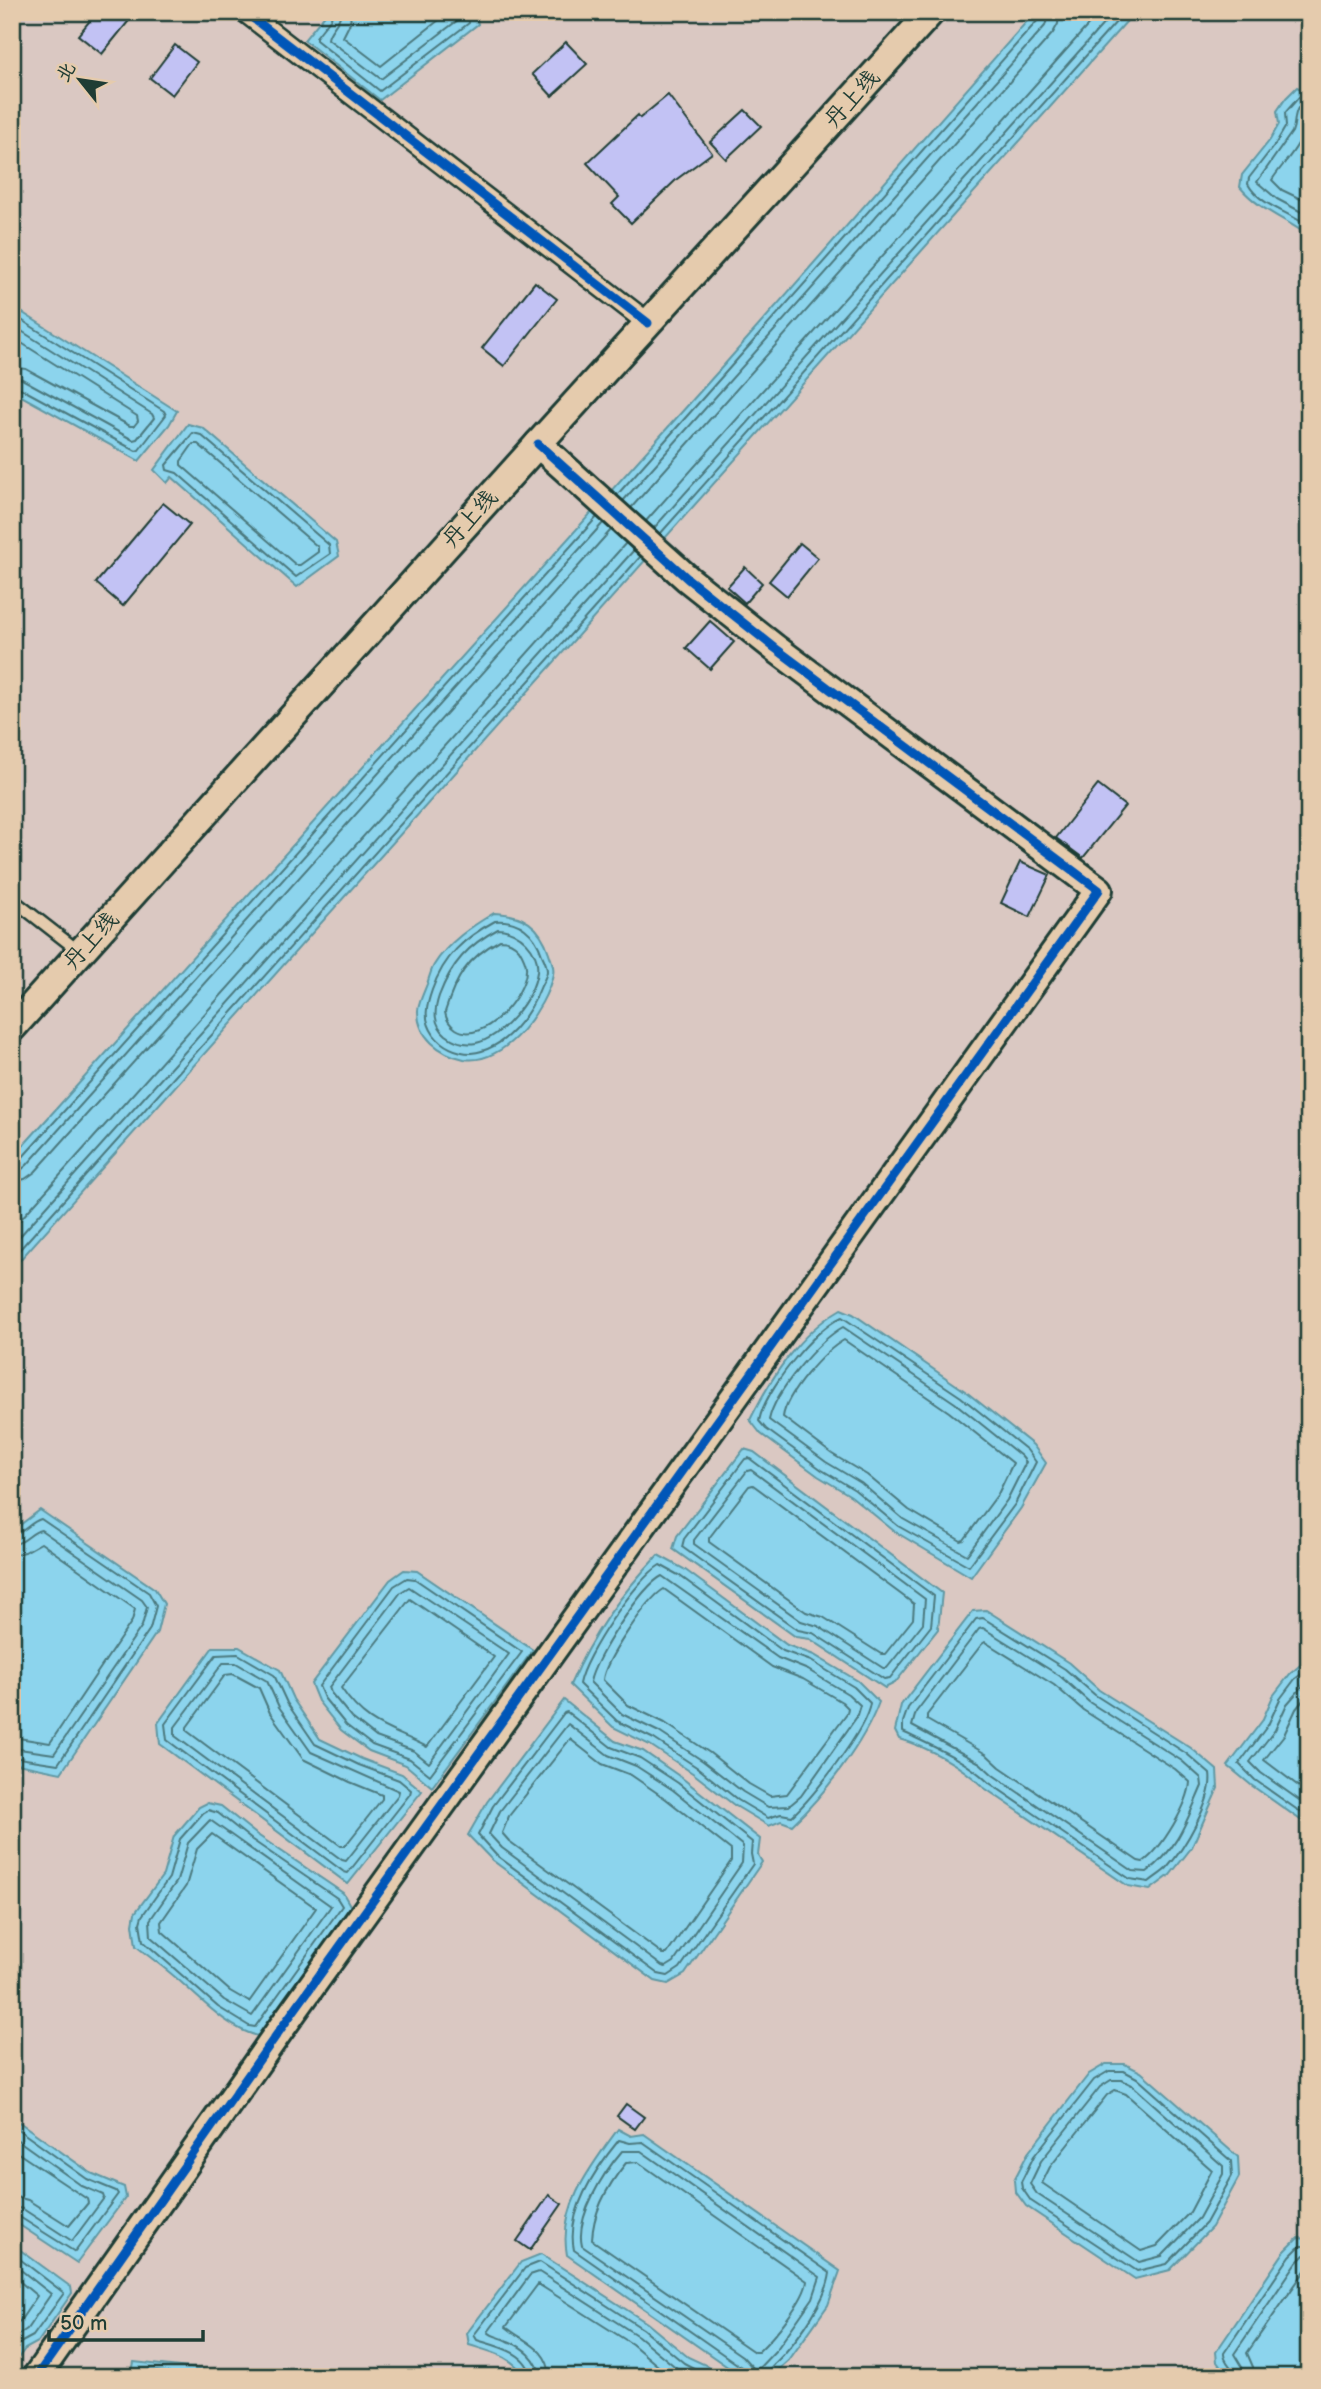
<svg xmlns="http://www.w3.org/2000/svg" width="1321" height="2389" font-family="'Balsamiq Sans','LXGW WenKai TC',sans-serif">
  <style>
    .water { fill: #8cd4ed; stroke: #6098a3; stroke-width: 2 }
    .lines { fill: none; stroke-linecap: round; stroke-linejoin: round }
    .shore { stroke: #4b797e; stroke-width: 2 }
    .building { fill: #c2c2f4; stroke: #1f3d34; stroke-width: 2 }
    .lane-casing { stroke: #1f3d34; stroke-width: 15 }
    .street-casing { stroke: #1f3d34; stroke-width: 24 }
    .secondary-casing { stroke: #1f3d34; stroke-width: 32 }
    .lane { stroke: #e5cbad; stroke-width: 10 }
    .street { stroke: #e5cbad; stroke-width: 19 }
    .secondary { stroke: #e5cbad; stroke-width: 26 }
    .cycleway-casing { stroke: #e5cbad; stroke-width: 13 }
    .cycleway { stroke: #0057b8; stroke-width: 9 }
    .labels { text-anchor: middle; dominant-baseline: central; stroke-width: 6; stroke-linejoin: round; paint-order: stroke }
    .street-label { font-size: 23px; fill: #1f3d34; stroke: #e5cbad }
  </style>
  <rect width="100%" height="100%" fill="#dac8c2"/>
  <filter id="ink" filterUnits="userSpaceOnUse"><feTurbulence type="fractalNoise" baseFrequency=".0143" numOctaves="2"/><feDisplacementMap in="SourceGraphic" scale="14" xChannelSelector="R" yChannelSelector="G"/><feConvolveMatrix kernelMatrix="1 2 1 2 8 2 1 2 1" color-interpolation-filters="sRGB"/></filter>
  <g filter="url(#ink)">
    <g class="water">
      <path d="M 327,12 L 475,12 L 478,24 L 380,100 L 304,40 Z"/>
      <path d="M 1035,12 L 1135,12 L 12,1269 L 12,1158 L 724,365 Z"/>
      <path d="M 1297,87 L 1309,93 L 1309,236 C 1286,219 1259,210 1240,187 L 1242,175 L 1270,140 L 1279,124 L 1277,111 L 1286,98 Z"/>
      <path d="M 12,306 L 177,411 L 169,425 L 139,461 L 12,391 Z"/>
      <path d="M 188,424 L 203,428 L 336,542 L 339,556 L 297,587 L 172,477 L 167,483 L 154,470 Z"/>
      <path d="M 494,913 C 523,914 540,925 549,953 C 551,960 555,967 553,974 C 546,1008 505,1066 464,1059 C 440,1054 417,1037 418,1010 C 419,1002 424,992 427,984 C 429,978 431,970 434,965 C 448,942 472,926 494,913 Z"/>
      <path d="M 841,1309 L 853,1314 L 965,1391 L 1033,1445 L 1046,1463 L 1021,1508 L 971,1577 L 894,1531 L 851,1496 L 818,1476 L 761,1434 L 750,1420 C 772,1376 798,1334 841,1309 Z"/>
      <path d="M 744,1449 L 754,1452 L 942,1593 L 938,1629 L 895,1683 L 885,1688 L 810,1639 L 796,1637 L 673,1549 L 677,1536 Z"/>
      <path d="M 40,1510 L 155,1589 L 164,1604 L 157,1632 L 61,1773 L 12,1763 L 12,1531 Z"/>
      <path d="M 658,1555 L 684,1569 L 787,1645 L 814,1655 L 858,1681 L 879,1702 C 864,1743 824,1795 792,1825 L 781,1821 L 769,1826 L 734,1805 L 694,1774 L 650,1745 L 613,1727 L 570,1685 C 592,1634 620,1595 658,1555 Z"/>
      <path d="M 404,1570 L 417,1571 L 533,1650 L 432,1787 L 406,1765 L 369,1751 L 341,1730 L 318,1701 L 311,1684 L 390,1580 Z"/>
      <path d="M 986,1610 L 1069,1663 L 1099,1690 L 1191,1748 L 1217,1770 L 1218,1788 L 1192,1847 L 1170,1875 L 1150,1890 L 1128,1886 L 983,1787 C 962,1766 928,1747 899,1739 L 895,1731 L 901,1705 L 973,1611 Z"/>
      <path d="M 213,1647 L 239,1647 L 280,1670 L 293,1699 L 320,1739 L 362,1759 L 402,1774 L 422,1791 L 348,1884 L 160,1744 L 158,1723 Z"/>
      <path d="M 1305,1661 L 1309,1661 L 1309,1826 L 1251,1785 L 1228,1766 L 1262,1721 L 1273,1696 L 1290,1674 Z"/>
      <path d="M 564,1700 L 615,1741 L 643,1751 L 682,1778 L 760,1839 L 758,1855 L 762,1862 L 685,1974 L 668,1984 L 655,1981 L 492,1860 L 468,1835 L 487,1802 Z"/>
      <path d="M 207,1803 L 221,1806 L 256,1834 L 343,1893 L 351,1907 L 258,2036 C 228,2028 206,2004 183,1984 C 168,1970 152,1959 136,1946 L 133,1924 L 135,1913 L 163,1875 L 174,1836 L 199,1807 Z"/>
      <path d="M 1106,2064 L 1125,2064 L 1141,2072 L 1238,2157 L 1239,2177 L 1212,2227 L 1170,2270 L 1135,2279 L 1026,2206 L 1015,2191 L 1014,2180 L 1028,2153 L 1089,2074 Z"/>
      <path d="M 12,2117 L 91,2173 L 124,2187 L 126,2197 L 77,2263 L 12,2220 Z"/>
      <path d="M 618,2129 L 631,2136 L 644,2134 L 840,2271 L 828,2305 L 789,2360 L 770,2377 L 742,2377 L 567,2255 C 558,2207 591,2166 618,2129 Z"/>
      <path d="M 1298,2238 L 1309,2239 L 1309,2377 L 1228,2377 L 1217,2362 L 1216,2352 L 1284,2252 Z"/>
      <path d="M 12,2244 L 71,2287 L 72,2293 L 38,2342 L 25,2349 L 12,2366 Z"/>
      <path d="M 541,2254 L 647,2323 L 688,2357 L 710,2367 L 722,2377 L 525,2377 C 513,2356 491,2352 469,2345 L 467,2333 L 521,2262 Z"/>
      <path d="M 134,2362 L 271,2377 L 131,2377 Z"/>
    </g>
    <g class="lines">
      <g class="shore">
        <path d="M 332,12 L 331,18 L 316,37 L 316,40 L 380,91 L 469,23 L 468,12"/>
        <path d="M 341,12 C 340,24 329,29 328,39 L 381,79 L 458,20 L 460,12"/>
        <path d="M 351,12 L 350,23 L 343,37 L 381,66 L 449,12"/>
        <path d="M 1309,99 L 1299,97 L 1285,113 L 1286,126 L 1276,143 L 1249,178 L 1248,184 C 1260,206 1290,212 1309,227"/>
        <path d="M 1309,108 L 1298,108 C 1293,117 1296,123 1292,132 L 1257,182 L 1277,199 L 1309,216"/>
        <path d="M 1309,118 L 1305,120 C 1304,145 1284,161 1272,180 L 1282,190 L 1309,203"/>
        <path d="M 12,314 L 164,411 L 166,415 L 139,450 L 136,451 L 18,387 L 12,386"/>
        <path d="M 12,325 L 152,414 L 154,418 L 137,439 L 133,440 L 22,379 L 12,377"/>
        <path d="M 12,337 L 137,416 L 138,421 L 134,426 L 130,426 L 26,369 L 12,367"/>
        <path d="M 193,433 L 201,435 L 329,545 L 330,554 L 296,577 L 177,473 L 167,470 L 166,465 Z"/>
        <path d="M 193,444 L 198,444 L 318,547 L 318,552 L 300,565 L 296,565 L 181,465 L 181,461 Z"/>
        <path d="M 617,495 L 1038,20 L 1040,12"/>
        <path d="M 623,501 L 1045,26 L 1049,12"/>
        <path d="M 631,508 L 1053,33 L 1058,24 L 1059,12"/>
        <path d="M 646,521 L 1100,12"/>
        <path d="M 654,528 L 1114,12"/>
        <path d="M 660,534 L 1125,12"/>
        <path d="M 495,921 C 519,919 535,933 542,955 C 544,959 547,966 547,971 C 547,975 543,982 541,986 C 530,1015 505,1050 471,1053 C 457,1053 442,1046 434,1035 C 423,1019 426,1007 432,990 C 444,956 464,938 495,921 Z"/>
        <path d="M 498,929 C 519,930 540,950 537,972 C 533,999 503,1037 476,1043 C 465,1045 455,1042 446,1035 C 433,1024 434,1011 439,996 C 451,964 468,945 498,929 Z"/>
        <path d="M 500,940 C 508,940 514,943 519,949 C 522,954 527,964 526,970 C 526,995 483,1046 456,1029 C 450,1025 446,1019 445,1012 C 456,977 467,958 500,940 Z"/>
        <path d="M 12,1162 L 21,1159 L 597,517"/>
        <path d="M 12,1171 L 21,1170 L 27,1165 L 603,523"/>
        <path d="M 12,1182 L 25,1179 L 35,1172 L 611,530"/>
        <path d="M 12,1229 L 626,543"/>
        <path d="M 12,1245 L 634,550"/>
        <path d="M 12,1258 L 641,556"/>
        <path d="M 842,1317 L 961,1397 L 1027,1450 L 1036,1462 L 1015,1504 L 969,1566 L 898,1526 L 855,1490 L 822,1470 L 766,1429 L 759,1421 C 765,1390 813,1330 842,1317 Z"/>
        <path d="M 843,1327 L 955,1403 L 1021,1456 L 1026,1462 L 1007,1500 L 967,1555 L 903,1519 L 861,1483 L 826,1462 L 769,1420 C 775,1391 818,1341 843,1327 Z"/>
        <path d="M 844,1340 L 949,1412 L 1013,1463 L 998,1494 L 964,1540 L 961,1541 L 909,1510 L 867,1475 L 832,1454 L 783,1417 C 786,1394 823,1352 844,1340 Z"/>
        <path d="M 749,1458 L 934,1596 L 931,1626 L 890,1678 L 884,1679 L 813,1633 L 798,1630 L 682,1547 L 684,1539 L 745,1459 Z"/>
        <path d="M 751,1470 L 925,1599 L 923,1623 L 887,1668 L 883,1668 L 818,1626 L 801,1621 L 694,1544 L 694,1540 L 747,1471 Z"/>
        <path d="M 753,1485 L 914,1604 L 913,1619 L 885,1654 L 881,1654 L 823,1617 L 806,1612 L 709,1542 L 709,1538 L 749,1486 Z"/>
        <path d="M 12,1535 C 23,1534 30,1522 41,1519 L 149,1593 L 156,1606 L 150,1629 L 58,1764 L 12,1757"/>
        <path d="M 12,1544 C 25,1544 30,1532 41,1530 L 142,1600 L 147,1607 L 142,1626 L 54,1754 L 12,1748"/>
        <path d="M 12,1555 L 25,1552 L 41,1543 L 135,1609 L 132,1621 L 50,1743 L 12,1737"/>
        <path d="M 660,1565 L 680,1576 L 783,1651 L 811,1661 L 854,1687 L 870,1703 C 867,1729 812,1798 792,1816 L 781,1814 L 768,1818 L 738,1800 L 698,1768 L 654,1739 L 617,1721 L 579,1684 C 584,1656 636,1579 660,1565 Z"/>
        <path d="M 662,1576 L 778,1658 L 808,1670 L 848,1694 L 860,1705 L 856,1718 L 801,1796 L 789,1806 L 768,1807 L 743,1792 L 703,1761 L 659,1732 L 622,1714 L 590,1682 C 594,1659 642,1586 662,1576 Z"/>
        <path d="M 407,1578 L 415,1579 L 522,1652 L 430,1775 L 410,1759 L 372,1745 L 346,1725 L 324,1698 L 319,1686 L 394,1586 Z"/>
        <path d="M 409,1587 L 509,1654 L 429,1763 L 414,1751 L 376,1737 L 352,1718 L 331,1693 L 329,1687 L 401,1592 Z"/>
        <path d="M 664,1589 L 772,1667 L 803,1679 L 842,1702 L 848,1708 L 847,1713 L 787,1794 L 770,1796 L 749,1784 L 710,1753 L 665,1723 L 628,1705 L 603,1680 C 604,1662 648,1598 664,1589 Z"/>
        <path d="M 410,1599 L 494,1657 L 427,1747 C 390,1728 367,1727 341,1688 Z"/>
        <path d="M 983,1618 L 1065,1669 L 1095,1695 L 1187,1754 L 1210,1774 C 1214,1799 1184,1849 1167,1868 C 1162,1873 1155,1877 1149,1882 L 1130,1879 L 988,1782 C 964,1759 932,1746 903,1732 L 903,1722 L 908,1708 L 976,1619 Z"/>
        <path d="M 983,1628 L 1060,1676 L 1089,1702 L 1182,1761 L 1201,1778 L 1202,1786 C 1188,1818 1177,1851 1147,1872 L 1133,1871 L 993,1775 L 980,1763 L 912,1726 L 916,1712 L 979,1629 Z"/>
        <path d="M 985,1642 L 1054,1685 L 1083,1710 L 1175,1769 L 1190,1782 C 1189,1803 1162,1849 1143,1862 L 1138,1861 L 1000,1767 L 986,1754 L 927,1720 L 927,1715 L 982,1644 Z"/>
        <path d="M 238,1654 L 274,1675 L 287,1703 L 315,1744 L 359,1765 L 399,1780 L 411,1790 L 410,1794 L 348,1873 L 344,1872 L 167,1740 L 165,1724 L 216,1655 Z"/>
        <path d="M 223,1663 L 236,1663 L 267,1681 L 279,1707 L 311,1752 L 399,1791 L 398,1795 L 346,1861 L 342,1860 L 175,1736 L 175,1727 Z"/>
        <path d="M 1309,1668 L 1295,1679 L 1280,1699 L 1268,1725 L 1239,1764 L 1255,1780 L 1309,1818"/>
        <path d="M 233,1674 L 259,1688 L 270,1713 L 303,1759 L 350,1782 L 382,1795 L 382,1799 L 345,1846 L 341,1846 L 187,1731 L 187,1727 L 225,1675 Z"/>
        <path d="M 1309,1679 L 1287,1704 L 1275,1730 L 1250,1762 L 1261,1773 L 1309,1807"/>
        <path d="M 1309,1693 L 1296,1709 L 1284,1735 L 1264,1760 L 1309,1794"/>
        <path d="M 567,1712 L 611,1747 L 640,1758 L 678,1783 L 752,1842 L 751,1854 L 753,1864 L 680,1968 L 668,1976 L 658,1974 L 496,1855 L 478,1835 L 493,1806 L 564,1713 Z"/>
        <path d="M 568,1724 L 608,1755 L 636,1766 L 673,1790 L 743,1846 L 742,1863 L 674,1962 L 666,1967 L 662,1966 L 502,1848 L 489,1834 L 500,1811 Z"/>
        <path d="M 570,1739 L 602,1764 L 631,1775 L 666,1799 L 731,1850 L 731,1861 L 667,1954 L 663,1954 L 509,1841 L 502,1833 L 509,1816 Z"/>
        <path d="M 208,1810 L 218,1813 L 252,1840 L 337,1898 L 342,1906 L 255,2027 L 249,2026 L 218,2007 L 143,1941 L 140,1923 L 142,1916 L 169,1878 L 180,1839 L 203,1813 Z"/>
        <path d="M 210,1820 L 331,1906 L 252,2016 L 224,2000 L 151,1937 L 150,1920 L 177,1881 L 188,1843 Z"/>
        <path d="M 212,1834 L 316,1908 L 249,2002 L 230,1991 L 162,1931 L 161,1922 L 186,1886 L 197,1849 Z"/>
        <path d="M 1109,2071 L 1124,2071 L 1137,2078 L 1231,2161 L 1232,2176 L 1206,2223 L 1167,2264 L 1137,2271 L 1031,2201 L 1022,2188 L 1021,2182 L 1034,2156 L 1094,2080 Z"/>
        <path d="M 1111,2080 L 1122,2080 L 1132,2085 L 1223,2166 L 1223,2174 L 1199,2218 L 1162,2256 L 1139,2262 L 1037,2194 L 1030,2184 L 1041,2161 L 1100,2087 Z"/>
        <path d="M 1115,2090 L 1126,2094 L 1212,2170 L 1190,2212 L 1157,2246 L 1141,2251 L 1042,2183 L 1050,2167 L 1107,2095 Z"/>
        <path d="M 12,2125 L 87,2179 L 116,2191 L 118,2194 L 75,2252 L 18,2216 L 12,2215"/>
        <path d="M 12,2136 L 82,2186 L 103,2195 L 104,2198 L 72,2241 L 23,2209 L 12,2207"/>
        <path d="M 12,2149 L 87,2199 L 88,2203 L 69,2226 L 28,2200 L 12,2196"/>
        <path d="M 622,2151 L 641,2151 L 820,2277 L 813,2298 L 777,2349 L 758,2369 L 754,2369 L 742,2356 L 582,2246 C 575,2217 604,2172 622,2151 Z"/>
        <path d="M 638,2162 L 807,2281 C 805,2300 773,2338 758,2352 L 754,2352 L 592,2240 C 593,2211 608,2185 626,2163 Z"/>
        <path d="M 12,2253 L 64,2293 L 33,2336 L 20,2343 L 12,2354"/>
        <path d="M 12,2263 L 51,2294 L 27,2329 L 12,2339"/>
        <path d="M 12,2275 L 37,2296 L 20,2321 L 12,2326"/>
        <path d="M 138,2377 L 143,2370 L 207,2377"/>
        <path d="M 531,2377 C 528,2352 496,2346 477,2340 L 474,2335 L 525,2268 L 540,2262 L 643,2329 L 684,2363 L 711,2377"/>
        <path d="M 540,2377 C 539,2359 523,2347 508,2341 C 501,2337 493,2337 488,2332 L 530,2275 L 539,2272 L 638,2336 L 678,2369 L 693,2377"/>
        <path d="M 550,2377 C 549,2348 524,2342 506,2327 L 538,2284 L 632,2344 L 671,2377"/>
        <path d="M 746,2377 L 745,2370 L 737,2364 L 574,2250 C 566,2212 596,2168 619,2140 L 630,2143 L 643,2142 L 830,2273 C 827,2299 800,2336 783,2355 C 776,2363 768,2367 766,2377"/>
        <path d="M 1235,2377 C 1235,2367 1223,2363 1224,2353 L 1290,2256 L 1300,2246 L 1309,2246"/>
        <path d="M 1244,2377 L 1243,2369 L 1234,2354 L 1297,2262 L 1304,2255 L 1309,2255"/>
        <path d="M 1254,2377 L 1253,2367 L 1247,2353 L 1309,2265"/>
      </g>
    </g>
    <g class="building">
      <path d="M 97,12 L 136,12 L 102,54 L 78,35 Z"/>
      <path d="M 566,42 L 587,64 L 552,96 L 532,74 Z"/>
      <path d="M 175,45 L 197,62 L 172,95 L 150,78 Z"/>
      <path d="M 668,95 L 712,153 L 677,179 L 631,223 L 612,204 L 619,197 L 587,163 L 638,115 L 640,118 Z"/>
      <path d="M 745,110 L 761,126 L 726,159 L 710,142 Z"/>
      <path d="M 535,282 L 557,299 L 504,366 L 482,348 Z"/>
      <path d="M 163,503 L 190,525 L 123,606 L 96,583 Z"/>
      <path d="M 800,543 L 818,558 L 787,596 L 769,581 Z"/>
      <path d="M 745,567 L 762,583 L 745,603 L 727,587 Z"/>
      <path d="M 710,621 L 734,642 L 710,669 L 686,648 Z"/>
      <path d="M 1098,785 L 1125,806 L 1083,858 L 1056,838 Z"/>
      <path d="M 1020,862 L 1050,875 L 1030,917 L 1001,903 Z"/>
      <path d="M 626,2104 L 644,2117 L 635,2129 L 617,2116 Z"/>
      <path d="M 549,2195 L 562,2204 L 530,2250 L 517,2241 Z"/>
    </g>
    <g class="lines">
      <defs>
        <path id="lane" d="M 12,899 L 80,952"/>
        <path id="street" d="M 245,12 L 648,323"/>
        <g id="secondary">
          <path d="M 12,1028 L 538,444 L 931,12"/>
          <path d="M 36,2377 L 280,2030 L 1099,890 L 775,648 L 688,579 L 538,444"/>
        </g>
      </defs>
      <use href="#lane" class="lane-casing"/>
      <use href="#street" class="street-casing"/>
      <use href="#secondary" class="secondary-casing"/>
      <use href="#lane" class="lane"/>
      <use href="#street" class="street"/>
      <use href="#secondary" class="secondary"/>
      <defs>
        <g id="cycleway">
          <path d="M 245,12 L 648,323"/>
          <path d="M 36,2377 L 280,2030 L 1099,890 L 775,648 L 688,579 L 538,444"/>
        </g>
      </defs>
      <use href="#cycleway" class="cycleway-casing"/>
      <use href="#cycleway" class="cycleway"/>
    </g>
  </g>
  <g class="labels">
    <g class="street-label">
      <text transform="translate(852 99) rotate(-48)">丹上线</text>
      <text transform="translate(470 519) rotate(-48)">丹上线</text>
      <text transform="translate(91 941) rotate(-48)">丹上线</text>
    </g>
  </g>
  <rect width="1321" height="2389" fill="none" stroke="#e5cbad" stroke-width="42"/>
  <rect x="21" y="21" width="1279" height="2347" fill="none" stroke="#1f3d34" stroke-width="2.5" filter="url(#ink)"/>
  <g transform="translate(80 80) rotate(300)" stroke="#e5cbad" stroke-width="5" paint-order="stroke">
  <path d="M0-5L12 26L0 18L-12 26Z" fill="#1f3d34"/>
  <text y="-10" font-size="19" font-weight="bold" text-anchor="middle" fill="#1f3d34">北</text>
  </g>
  <path d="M49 2330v10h154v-10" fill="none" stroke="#1f3d34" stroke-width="3.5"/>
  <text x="60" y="2330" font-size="21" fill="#1f3d34" stroke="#e5cbad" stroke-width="5" paint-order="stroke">50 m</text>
</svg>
